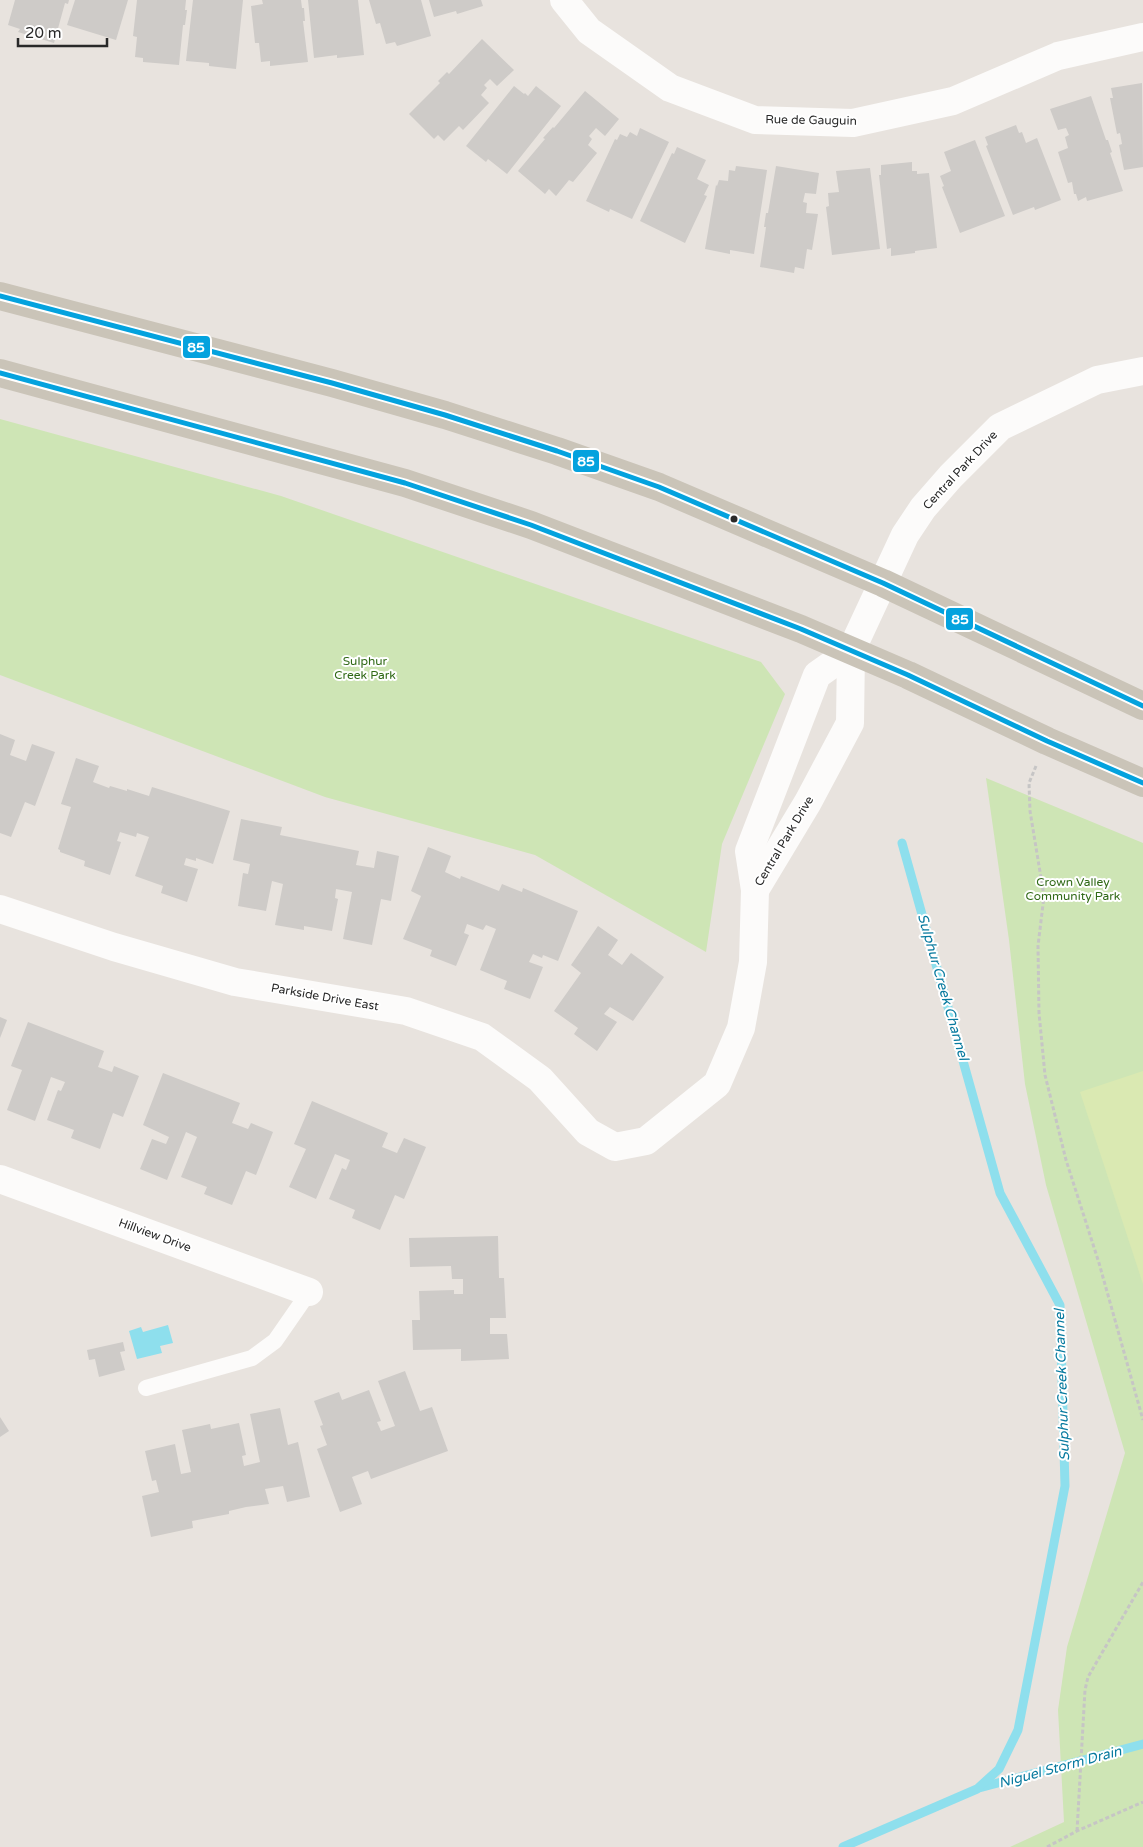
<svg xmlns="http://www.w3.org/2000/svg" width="1143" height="1847" font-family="'Varela Round',sans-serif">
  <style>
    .green { fill: #cee5b5 }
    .pitch { fill: #dae9b2 }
    .water { fill: #8edfed }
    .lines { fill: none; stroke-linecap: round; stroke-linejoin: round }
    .stream { stroke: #8edfed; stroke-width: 9 }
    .building { fill: #cecbc8 }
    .path { stroke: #c6c5c5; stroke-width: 3; stroke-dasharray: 4 2.5; stroke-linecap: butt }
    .service { stroke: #fcfbfa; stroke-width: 16 }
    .minor { stroke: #fcfbfa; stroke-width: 28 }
    .tertiary { stroke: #fcfbfa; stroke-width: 28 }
    .primary { stroke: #cac4b8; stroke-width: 28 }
    .bus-1-casing { stroke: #fff; stroke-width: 9 }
    .bus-1 { stroke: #04a2de; stroke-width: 5 }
    .bus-dot { fill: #292929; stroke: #fff; stroke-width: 2 }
    .labels { text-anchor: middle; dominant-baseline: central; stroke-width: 4; stroke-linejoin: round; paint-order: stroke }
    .street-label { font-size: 12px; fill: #292929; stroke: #fff }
    .park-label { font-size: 12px; fill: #306916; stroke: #fff }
    .water-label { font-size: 14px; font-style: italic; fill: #077a9f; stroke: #fff }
    .line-badge { stroke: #fff; stroke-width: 2 }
    .badge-label { font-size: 14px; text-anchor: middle; font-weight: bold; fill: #fff }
  </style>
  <rect width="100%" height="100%" fill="#e8e3de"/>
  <g class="green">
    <path d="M 0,419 L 281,496 L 761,662 L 785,694 L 722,844 L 706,952 L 535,855 L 325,797 L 0,675 Z"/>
    <path d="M 986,778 L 1143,843 L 1143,1847 L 1010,1847 L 1064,1822 L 1058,1710 L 1067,1647 L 1125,1453 L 1046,1185 L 1025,1084 L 1009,940 Z"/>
  </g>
  <path class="pitch" d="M 1143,1071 L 1143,1284 L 1080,1092 Z"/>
  <path class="water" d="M 168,1325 L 173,1343 L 160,1346 L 162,1353 L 137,1359 L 129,1331 L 141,1327 L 143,1332 Z"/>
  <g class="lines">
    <g class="stream">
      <path d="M 979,1788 L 1143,1744"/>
      <path d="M 843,1847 L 977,1789 L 999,1769 L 1018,1730 L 1065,1486 L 1060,1305 L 1000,1193 L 902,843"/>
    </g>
  </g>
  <g class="building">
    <path d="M 15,0 L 69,0 L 68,4 L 65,3 L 54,43 L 18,32 L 20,29 L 8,25 Z"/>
    <path d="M 75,0 L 128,0 L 116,40 L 67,25 Z"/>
    <path d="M 137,0 L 186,0 L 185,10 L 187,10 L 185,25 L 183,25 L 179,65 L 143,62 L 143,58 L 135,57 L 137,37 L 133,36 Z"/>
    <path d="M 193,0 L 243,0 L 236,69 L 209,66 L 209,63 L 186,61 Z"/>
    <path d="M 262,0 L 301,0 L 302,8 L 304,8 L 305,21 L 303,21 L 308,62 L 270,66 L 270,61 L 261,62 L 259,43 L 255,43 L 251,6 L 263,4 Z"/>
    <path d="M 308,0 L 358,0 L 364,55 L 337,58 L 337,55 L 314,58 Z"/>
    <path d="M 369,0 L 421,0 L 431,36 L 397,46 L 395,42 L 386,44 L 380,23 L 376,24 Z"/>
    <path d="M 429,0 L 481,0 L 483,6 L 457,14 L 456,11 L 434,17 Z"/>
    <path d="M 482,39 L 514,70 L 497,86 L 490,79 L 484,85 L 487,88 L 481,95 L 489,103 L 463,130 L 459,126 L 444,141 L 438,135 L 434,139 L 409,114 L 440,83 L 438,81 L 447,72 L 449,74 Z"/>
    <path d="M 1142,83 L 1143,167 L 1124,170 L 1119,145 L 1122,144 L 1120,133 L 1117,134 L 1110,98 L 1113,98 L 1111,88 Z"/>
    <path d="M 514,86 L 524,94 L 525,93 L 528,96 L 536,86 L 561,106 L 507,174 L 488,159 L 486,162 L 466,146 Z"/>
    <path d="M 585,91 L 619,119 L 605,136 L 596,128 L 589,136 L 592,139 L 588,145 L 597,153 L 573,182 L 569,180 L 556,196 L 549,189 L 545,194 L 518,171 L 545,139 L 543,138 L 553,127 L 554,128 Z"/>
    <path d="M 1091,96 L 1106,140 L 1108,140 L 1112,152 L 1110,153 L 1123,191 L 1087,201 L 1086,197 L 1078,201 L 1076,194 L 1074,194 L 1072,182 L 1068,183 L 1058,152 L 1068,148 L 1065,137 L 1069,135 L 1066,128 L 1058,130 L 1050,109 Z"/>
    <path d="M 1016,125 L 1019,133 L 1022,132 L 1026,143 L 1037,138 L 1061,200 L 1035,210 L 1034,207 L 1013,215 L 986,146 L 988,145 L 985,137 Z"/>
    <path d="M 640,128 L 669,142 L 632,219 L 610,209 L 609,212 L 586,201 L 615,139 L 617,140 L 620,134 L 627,137 L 630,132 L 637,136 Z"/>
    <path d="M 975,140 L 1005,216 L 960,233 L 942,187 L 944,186 L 940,176 L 951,171 L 944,152 Z"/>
    <path d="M 677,147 L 706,160 L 697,179 L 709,185 L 704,195 L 707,196 L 685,243 L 640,221 L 672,153 L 674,154 Z"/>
    <path d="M 912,162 L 912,171 L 917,171 L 917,174 L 929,173 L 937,248 L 915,251 L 915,253 L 891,256 L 891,248 L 887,249 L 879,175 L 881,175 L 881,165 Z"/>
    <path d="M 736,166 L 767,170 L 754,254 L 730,250 L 730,254 L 705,249 L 716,185 L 717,186 L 719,180 L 728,181 L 729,170 L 735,171 Z"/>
    <path d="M 776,166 L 819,173 L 816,194 L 805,193 L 803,202 L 807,203 L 806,213 L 818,214 L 812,250 L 807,249 L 804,269 L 795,267 L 794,273 L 760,267 L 766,227 L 764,227 L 766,213 L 768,213 Z"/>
    <path d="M 870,168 L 880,249 L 832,255 L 826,207 L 829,206 L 828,193 L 839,192 L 836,171 Z"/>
    <path d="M 0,734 L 15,740 L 10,755 L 26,761 L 32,744 L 55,752 L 35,806 L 25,802 L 11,837 L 0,833 Z"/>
    <path d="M 76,758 L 99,766 L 93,782 L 109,788 L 110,786 L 127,791 L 127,789 L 149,796 L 152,787 L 230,811 L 213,864 L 196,858 L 196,861 L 186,858 L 184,865 L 198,869 L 187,902 L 161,893 L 163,886 L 135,876 L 149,837 L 137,833 L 136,837 L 120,832 L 117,841 L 121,842 L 110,875 L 84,866 L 85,861 L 60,852 L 60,850 L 58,849 L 71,807 L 61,804 Z"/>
    <path d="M 241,819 L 282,827 L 280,835 L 359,851 L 356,865 L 374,868 L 377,851 L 399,856 L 391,901 L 381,899 L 372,945 L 343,939 L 352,892 L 336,889 L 335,898 L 338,899 L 332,931 L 304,926 L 304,930 L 275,925 L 283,884 L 272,881 L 266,911 L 238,906 L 243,873 L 248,874 L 250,864 L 233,860 Z"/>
    <path d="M 428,847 L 451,856 L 445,872 L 460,879 L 461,876 L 499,891 L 502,884 L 522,892 L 523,888 L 578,911 L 558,961 L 543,955 L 542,958 L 533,954 L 529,962 L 543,967 L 530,999 L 504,989 L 507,981 L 480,970 L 496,929 L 486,925 L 483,930 L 467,924 L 464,933 L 469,935 L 456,966 L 430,956 L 432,950 L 403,939 L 421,896 L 411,891 Z"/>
    <path d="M 598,926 L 618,940 L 608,955 L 622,965 L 631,953 L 664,977 L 633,1021 L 610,1007 L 604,1014 L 617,1022 L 597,1051 L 574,1034 L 578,1028 L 554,1011 L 581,973 L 571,965 Z"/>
    <path d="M 0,1017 L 7,1020 L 0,1038 Z"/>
    <path d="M 28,1022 L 104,1051 L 98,1067 L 112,1072 L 114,1066 L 139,1076 L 123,1117 L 113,1113 L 100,1149 L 71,1138 L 74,1130 L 47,1120 L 58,1090 L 61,1091 L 65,1082 L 51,1077 L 35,1121 L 7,1110 L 22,1070 L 11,1066 Z"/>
    <path d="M 163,1073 L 240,1103 L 232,1123 L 248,1129 L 251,1123 L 273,1132 L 256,1175 L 246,1171 L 232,1205 L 204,1194 L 207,1187 L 181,1177 L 197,1137 L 186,1132 L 167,1180 L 140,1169 L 152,1139 L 166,1144 L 169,1137 L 143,1125 Z"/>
    <path d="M 312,1101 L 388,1133 L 382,1147 L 397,1153 L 404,1138 L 426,1147 L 404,1199 L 395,1195 L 380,1230 L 352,1218 L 355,1210 L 329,1199 L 342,1168 L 346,1170 L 350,1160 L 335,1154 L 316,1199 L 289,1187 L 306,1149 L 294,1144 Z"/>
    <path d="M 498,1236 L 499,1278 L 504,1278 L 506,1318 L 490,1318 L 490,1334 L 507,1334 L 509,1359 L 461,1361 L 461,1349 L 413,1350 L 412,1320 L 420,1320 L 419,1291 L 454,1290 L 454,1294 L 463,1294 L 463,1279 L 452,1279 L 451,1266 L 410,1267 L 409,1238 Z"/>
    <path d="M 123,1342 L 125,1351 L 120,1352 L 125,1370 L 99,1377 L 95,1359 L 89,1360 L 87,1350 Z"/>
    <path d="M 405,1371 L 420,1411 L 432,1407 L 448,1451 L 371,1479 L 368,1471 L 352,1477 L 362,1504 L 340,1512 L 317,1449 L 327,1445 L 320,1426 L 323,1425 L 314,1401 L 339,1392 L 342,1400 L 369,1390 L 381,1421 L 377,1422 L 381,1431 L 395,1426 L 378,1381 Z"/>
    <path d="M 280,1408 L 288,1445 L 298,1442 L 310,1497 L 287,1502 L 283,1486 L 265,1489 L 269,1504 L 246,1507 L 229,1511 L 229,1514 L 192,1521 L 193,1528 L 151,1537 L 142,1496 L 159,1492 L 156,1480 L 152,1481 L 145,1451 L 175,1444 L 181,1474 L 191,1472 L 182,1430 L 210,1424 L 211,1429 L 239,1423 L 246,1455 L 242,1456 L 244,1466 L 260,1462 L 250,1414 Z"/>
    <path d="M 0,1417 L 9,1431 L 0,1437 Z"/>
  </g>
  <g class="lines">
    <g class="path">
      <path d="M 1036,766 L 1029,783 L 1030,811 L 1044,896 L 1038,946 L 1039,1013 L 1045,1075 L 1066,1160 L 1099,1263 L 1143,1420"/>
      <path d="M 1077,1831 L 1085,1690 L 1088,1677 L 1143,1582"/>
      <path d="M 1047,1847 L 1077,1831 L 1143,1802"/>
    </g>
    <path class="service" d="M 146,1388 L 252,1358 L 275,1341 L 309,1292"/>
    <g class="minor">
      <path d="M 564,0 L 589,31 L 670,88 L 755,120 L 853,123 L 953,101 L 1058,56 L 1143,37"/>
      <path d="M 755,890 L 808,802 L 850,723 L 851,651"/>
      <path d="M 0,909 L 114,947 L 235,982 L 406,1011 L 482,1037 L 540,1079 L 588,1132 L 615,1147 L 646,1141 L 717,1084 L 741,1028 L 753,962 L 755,890 L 749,851 L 817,675 L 851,651"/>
      <path d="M 0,1179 L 309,1292"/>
    </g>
    <path class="tertiary" d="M 851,651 L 905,535 L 923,508 L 951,476 L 1000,427 L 1097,380 L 1143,371"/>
    <g class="primary">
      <path d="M 0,296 L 332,383 L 445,415 L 557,451 L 659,487 L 883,583 L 1143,706"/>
      <path d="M 0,373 L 405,483 L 531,525 L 801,629 L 908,675 L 1047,741 L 1143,783"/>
    </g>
    <defs>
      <g id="bus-1">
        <path d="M 0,296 L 332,383 L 445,415 L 557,451 L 659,487 L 883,583 L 1143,706"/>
        <path d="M 0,373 L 405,483 L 531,525 L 801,629 L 908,675 L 1047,741 L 1143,783"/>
      </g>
    </defs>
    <use href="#bus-1" class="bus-1-casing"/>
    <use href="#bus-1" class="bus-1"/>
  </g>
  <circle class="bus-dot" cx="734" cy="519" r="4.5"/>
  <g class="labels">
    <g class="street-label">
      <text transform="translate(811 120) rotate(1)">Rue de Gauguin</text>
      <text transform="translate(960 470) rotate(-47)">Central Park Drive</text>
      <text transform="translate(784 841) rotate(-59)">Central Park Drive</text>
      <text transform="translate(325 997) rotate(10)">Parkside Drive East</text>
      <text transform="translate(155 1235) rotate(20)">Hillview Drive</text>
    </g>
    <g class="park-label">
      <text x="365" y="661">Sulphur<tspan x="365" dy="14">Creek Park</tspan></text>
      <text x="1073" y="882">Crown Valley<tspan x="1073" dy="14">Community Park</tspan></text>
    </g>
    <g class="water-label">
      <text transform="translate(943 987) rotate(74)">Sulphur Creek Channel</text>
      <text transform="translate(1062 1385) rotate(-92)">Sulphur Creek Channel</text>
      <text transform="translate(1060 1767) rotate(-15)">Niguel Storm Drain</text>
    </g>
  </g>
  <g class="line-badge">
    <rect x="182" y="335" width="29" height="24" rx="5" fill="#04a2de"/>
    <rect x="572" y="449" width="28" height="24" rx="5" fill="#04a2de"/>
    <rect x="945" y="607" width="29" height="24" rx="5" fill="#04a2de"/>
  </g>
  <g class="badge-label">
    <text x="196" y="352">85</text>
    <text x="586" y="466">85</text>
    <text x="960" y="624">85</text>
  </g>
  <path d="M18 38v8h89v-8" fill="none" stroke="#292929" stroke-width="2.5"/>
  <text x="25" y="38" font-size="15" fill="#292929" stroke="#ffffff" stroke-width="4" paint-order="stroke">20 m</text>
</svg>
